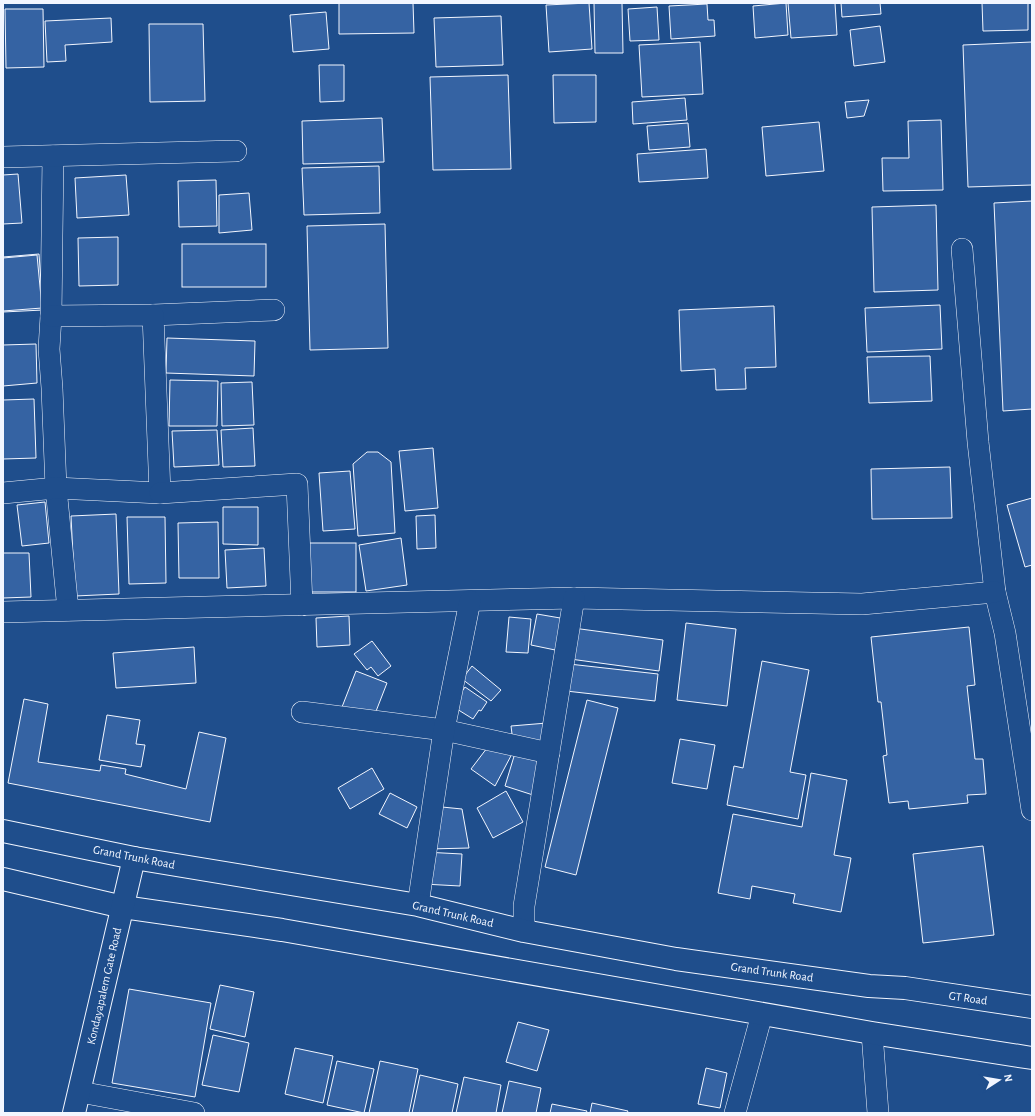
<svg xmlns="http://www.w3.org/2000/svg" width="1035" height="1116" font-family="'Alegreya Sans',sans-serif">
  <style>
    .building { fill: #3563a3; stroke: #f2f6ff }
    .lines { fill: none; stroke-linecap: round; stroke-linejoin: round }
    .minor-casing { stroke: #f2f6ff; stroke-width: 22 }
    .secondary-casing { stroke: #f2f6ff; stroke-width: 24 }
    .minor { stroke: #1f4e8c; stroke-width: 21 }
    .secondary { stroke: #1f4e8c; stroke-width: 22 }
    .labels { text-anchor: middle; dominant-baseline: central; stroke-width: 3; stroke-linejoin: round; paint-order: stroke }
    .street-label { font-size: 12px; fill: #f2f6ff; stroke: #1f4e8c }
  </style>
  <rect width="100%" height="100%" fill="#1f4e8c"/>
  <g class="building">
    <path d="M 339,3 L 413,3 L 414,33 L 339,34 Z"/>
    <path d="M 589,3 L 592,49 L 549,52 L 546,5 Z"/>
    <path d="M 594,3 L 622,3 L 623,53 L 595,53 Z"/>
    <path d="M 786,3 L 788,35 L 755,38 L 753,6 Z"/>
    <path d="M 788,3 L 835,3 L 837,35 L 791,38 Z"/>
    <path d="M 841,3 L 880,3 L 881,14 L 842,17 Z"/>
    <path d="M 982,3 L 1028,3 L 1028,30 L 983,31 Z"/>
    <path d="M 707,4 L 708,20 L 714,20 L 715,36 L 671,39 L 669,6 Z"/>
    <path d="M 657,7 L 659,40 L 630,41 L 628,9 Z"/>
    <path d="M 5,9 L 43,9 L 44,67 L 6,68 Z"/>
    <path d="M 326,12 L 329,49 L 293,52 L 290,15 Z"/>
    <path d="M 501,16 L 503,65 L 436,67 L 434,18 Z"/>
    <path d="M 111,18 L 112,42 L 65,45 L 66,61 L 47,62 L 45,21 Z"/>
    <path d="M 149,24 L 203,24 L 205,101 L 150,102 Z"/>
    <path d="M 880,26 L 885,62 L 854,66 L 850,30 Z"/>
    <path d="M 700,42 L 703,94 L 642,97 L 639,45 Z"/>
    <path d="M 1032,42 L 1032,185 L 968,187 L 963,45 Z"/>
    <path d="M 319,65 L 344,65 L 344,101 L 320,102 Z"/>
    <path d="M 508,75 L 511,169 L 433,170 L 430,77 Z"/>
    <path d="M 553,75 L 596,75 L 596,122 L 554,123 Z"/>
    <path d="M 685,98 L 687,120 L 633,124 L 632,102 Z"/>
    <path d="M 869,100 L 864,116 L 847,118 L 845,102 Z"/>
    <path d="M 382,118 L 384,162 L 303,164 L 302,121 Z"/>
    <path d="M 941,120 L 943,190 L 883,191 L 882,158 L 909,158 L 908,121 Z"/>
    <path d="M 819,122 L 824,171 L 766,176 L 762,127 Z"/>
    <path d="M 688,123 L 690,147 L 649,150 L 647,126 Z"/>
    <path d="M 706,149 L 708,178 L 639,182 L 637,154 Z"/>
    <path d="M 379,166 L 380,213 L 304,215 L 302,168 Z"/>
    <path d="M 18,174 L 22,223 L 3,224 L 3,175 Z"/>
    <path d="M 126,175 L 129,215 L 77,218 L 75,178 Z"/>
    <path d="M 216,180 L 217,226 L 179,227 L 178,181 Z"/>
    <path d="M 249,193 L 252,230 L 219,233 L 219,195 Z"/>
    <path d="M 1032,201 L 1032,409 L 1003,411 L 994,203 Z"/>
    <path d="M 936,205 L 938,290 L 874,292 L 872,207 Z"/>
    <path d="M 385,224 L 388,348 L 310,350 L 307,226 Z"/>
    <path d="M 118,237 L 118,285 L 79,286 L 78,238 Z"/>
    <rect x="182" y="244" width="84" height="43"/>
    <path d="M 39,254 L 43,310 L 3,312 L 3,257 Z"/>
    <path d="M 37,255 L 42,308 L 3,311 L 3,258 Z"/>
    <path d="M 940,305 L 942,349 L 867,352 L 865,308 Z"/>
    <path d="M 774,306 L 776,367 L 745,368 L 746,389 L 716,390 L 715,369 L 681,371 L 679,310 Z"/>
    <path d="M 167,338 L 255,341 L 254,376 L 166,373 Z"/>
    <path d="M 36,344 L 37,383 L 3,386 L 3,345 Z"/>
    <path d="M 930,356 L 932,401 L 869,403 L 867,357 Z"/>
    <path d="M 170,380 L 218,381 L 217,426 L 169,426 Z"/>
    <path d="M 252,382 L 254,425 L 222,426 L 221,383 Z"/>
    <path d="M 34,399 L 36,458 L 3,459 L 3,400 Z"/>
    <path d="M 253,428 L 255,466 L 223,467 L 221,430 Z"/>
    <path d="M 217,430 L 219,465 L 174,467 L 172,431 Z"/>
    <path d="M 433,448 L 438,508 L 405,511 L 399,451 Z"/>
    <path d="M 367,452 L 378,452 L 391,462 L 395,533 L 358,536 L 353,464 Z"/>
    <path d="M 950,467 L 952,518 L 872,519 L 871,469 Z"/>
    <path d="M 350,471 L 355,529 L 323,531 L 319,473 Z"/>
    <path d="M 1032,498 L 1032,565 L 1025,567 L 1007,505 Z"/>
    <path d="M 45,502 L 49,543 L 22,546 L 17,505 Z"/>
    <path d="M 223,507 L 258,507 L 258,545 L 223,544 Z"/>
    <path d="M 116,514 L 119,594 L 75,596 L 71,516 Z"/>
    <path d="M 435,515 L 436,548 L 417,549 L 416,516 Z"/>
    <path d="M 127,517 L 165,517 L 166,583 L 129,584 Z"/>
    <path d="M 218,522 L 219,578 L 179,578 L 178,523 Z"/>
    <path d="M 401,538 L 407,585 L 366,591 L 359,545 Z"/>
    <rect x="307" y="543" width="49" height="49"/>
    <path d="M 264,548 L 266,586 L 227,588 L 225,550 Z"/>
    <path d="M 3,553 L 29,553 L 31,597 L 3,598 Z"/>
    <path d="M 537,614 L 566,619 L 560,651 L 531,645 Z"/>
    <path d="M 349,616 L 350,645 L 317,647 L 316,618 Z"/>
    <path d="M 509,617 L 531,619 L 528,653 L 506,652 Z"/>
    <path d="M 686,623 L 736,629 L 727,706 L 677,700 Z"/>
    <path d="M 969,627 L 975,685 L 967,686 L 975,759 L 983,759 L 986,794 L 967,795 L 968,803 L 909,809 L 908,801 L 889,803 L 883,756 L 887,755 L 881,702 L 878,702 L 871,637 Z"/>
    <path d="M 573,628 L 663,640 L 659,671 L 570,659 Z"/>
    <path d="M 372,641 L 391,666 L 378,676 L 371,667 L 367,670 L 354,654 Z"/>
    <path d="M 194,647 L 196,683 L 116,688 L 113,653 Z"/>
    <path d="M 762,661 L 809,670 L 790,772 L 806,775 L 798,819 L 727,805 L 734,766 L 743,768 Z"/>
    <path d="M 569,664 L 658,674 L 655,701 L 566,691 Z"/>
    <path d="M 472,666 L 501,690 L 491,701 L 462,679 Z"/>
    <path d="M 356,671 L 387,683 L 373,719 L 342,707 Z"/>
    <path d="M 465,687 L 487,702 L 481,711 L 479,710 L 473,719 L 452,706 Z"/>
    <path d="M 24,699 L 48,704 L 38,762 L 100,771 L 101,765 L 126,769 L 125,774 L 186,789 L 199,732 L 226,738 L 210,822 L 8,783 Z"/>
    <path d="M 587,700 L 618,708 L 576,875 L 545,867 Z"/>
    <path d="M 107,715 L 140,720 L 136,744 L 145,745 L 141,767 L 99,760 Z"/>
    <path d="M 547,723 L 548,740 L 513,742 L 511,726 Z"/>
    <path d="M 680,739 L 715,745 L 707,789 L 672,783 Z"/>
    <path d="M 487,748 L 513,752 L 495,786 L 471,769 Z"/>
    <path d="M 515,753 L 543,762 L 533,795 L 505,786 Z"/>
    <path d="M 372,768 L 384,789 L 350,809 L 338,788 Z"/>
    <path d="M 811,773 L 847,780 L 834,855 L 851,858 L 841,912 L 793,903 L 795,894 L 752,886 L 750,899 L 718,893 L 733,814 L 802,827 Z"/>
    <path d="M 506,791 L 523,822 L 493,838 L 477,808 Z"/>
    <path d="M 390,793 L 417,807 L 407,828 L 379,814 Z"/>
    <path d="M 432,806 L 462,809 L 469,848 L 429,849 Z"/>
    <path d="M 983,846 L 994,935 L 923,943 L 913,854 Z"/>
    <path d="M 424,852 L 462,854 L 460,886 L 423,884 Z"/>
    <path d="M 220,985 L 254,992 L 245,1037 L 210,1029 Z"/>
    <path d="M 129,989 L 211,1003 L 195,1097 L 112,1083 Z"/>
    <path d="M 518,1022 L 549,1030 L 537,1071 L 506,1062 Z"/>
    <path d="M 213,1035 L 249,1043 L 239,1092 L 202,1085 Z"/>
    <path d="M 295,1048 L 333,1056 L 323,1103 L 285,1094 Z"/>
    <path d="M 337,1061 L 374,1069 L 364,1113 L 327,1105 Z"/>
    <path d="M 380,1061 L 418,1069 L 409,1113 L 369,1113 Z"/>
    <path d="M 706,1068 L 727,1073 L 720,1108 L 698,1104 Z"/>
    <path d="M 420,1075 L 458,1084 L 452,1113 L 412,1113 Z"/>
    <path d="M 464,1077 L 501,1085 L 496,1113 L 456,1113 Z"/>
    <path d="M 509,1081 L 541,1088 L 536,1113 L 502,1113 Z"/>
    <path d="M 592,1103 L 628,1111 L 627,1113 L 590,1113 Z"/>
    <path d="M 552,1104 L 587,1111 L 586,1113 L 550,1113 Z"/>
  </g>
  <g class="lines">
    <defs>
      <g id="minor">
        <path d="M 53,156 L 51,316 L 49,349 L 52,388 L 56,488 L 68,610"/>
        <path d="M 3,157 L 236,151"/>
        <path d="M 962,249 L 978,442 L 995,592 L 1005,633 L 1032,810"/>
        <path d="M 153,315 L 274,310"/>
        <path d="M 3,493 L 56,488 L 160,493 L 153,315 L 51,316"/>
        <path d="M 160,493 L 297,484 L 302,605"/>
        <path d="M 3,612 L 574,598 L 862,604 L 995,592"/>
        <path d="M 302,712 L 444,730 L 549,753"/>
        <path d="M 418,905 L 444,730 L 470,601"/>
        <path d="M 524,931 L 524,906 L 574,598"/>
        <path d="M 872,1033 L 878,1113"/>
        <path d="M 80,1092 L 194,1113"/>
        <path d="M 735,1113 L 762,1014"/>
      </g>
      <g id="secondary">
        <path d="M 3,831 L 134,858 L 418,905 L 524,931 L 676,959 L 869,986 L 905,988 L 1032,1007"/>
        <path d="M 3,879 L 123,907 L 282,930 L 872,1033 L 1032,1058"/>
        <path d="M 74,1113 L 134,858"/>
      </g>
    </defs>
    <use href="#minor" class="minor-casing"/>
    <use href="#secondary" class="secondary-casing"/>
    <use href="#minor" class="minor"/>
    <use href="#secondary" class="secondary"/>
  </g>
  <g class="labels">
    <g class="street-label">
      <text transform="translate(134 857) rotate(11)">Grand Trunk Road</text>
      <text transform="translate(453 914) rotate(13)">Grand Trunk Road</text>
      <text transform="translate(772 972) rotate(8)">Grand Trunk Road</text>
      <text transform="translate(104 986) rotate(-77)">Kondayapalem Gate Road</text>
      <text transform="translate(968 998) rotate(8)">GT Road</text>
    </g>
  </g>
  <rect width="1035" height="1116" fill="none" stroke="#f2f6ff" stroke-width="8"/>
  <g transform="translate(999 1080) rotate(78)" stroke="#1f4e8c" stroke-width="3" paint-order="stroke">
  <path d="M0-3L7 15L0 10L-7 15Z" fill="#f2f6ff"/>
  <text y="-6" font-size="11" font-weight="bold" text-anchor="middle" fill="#f2f6ff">N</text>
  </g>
</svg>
